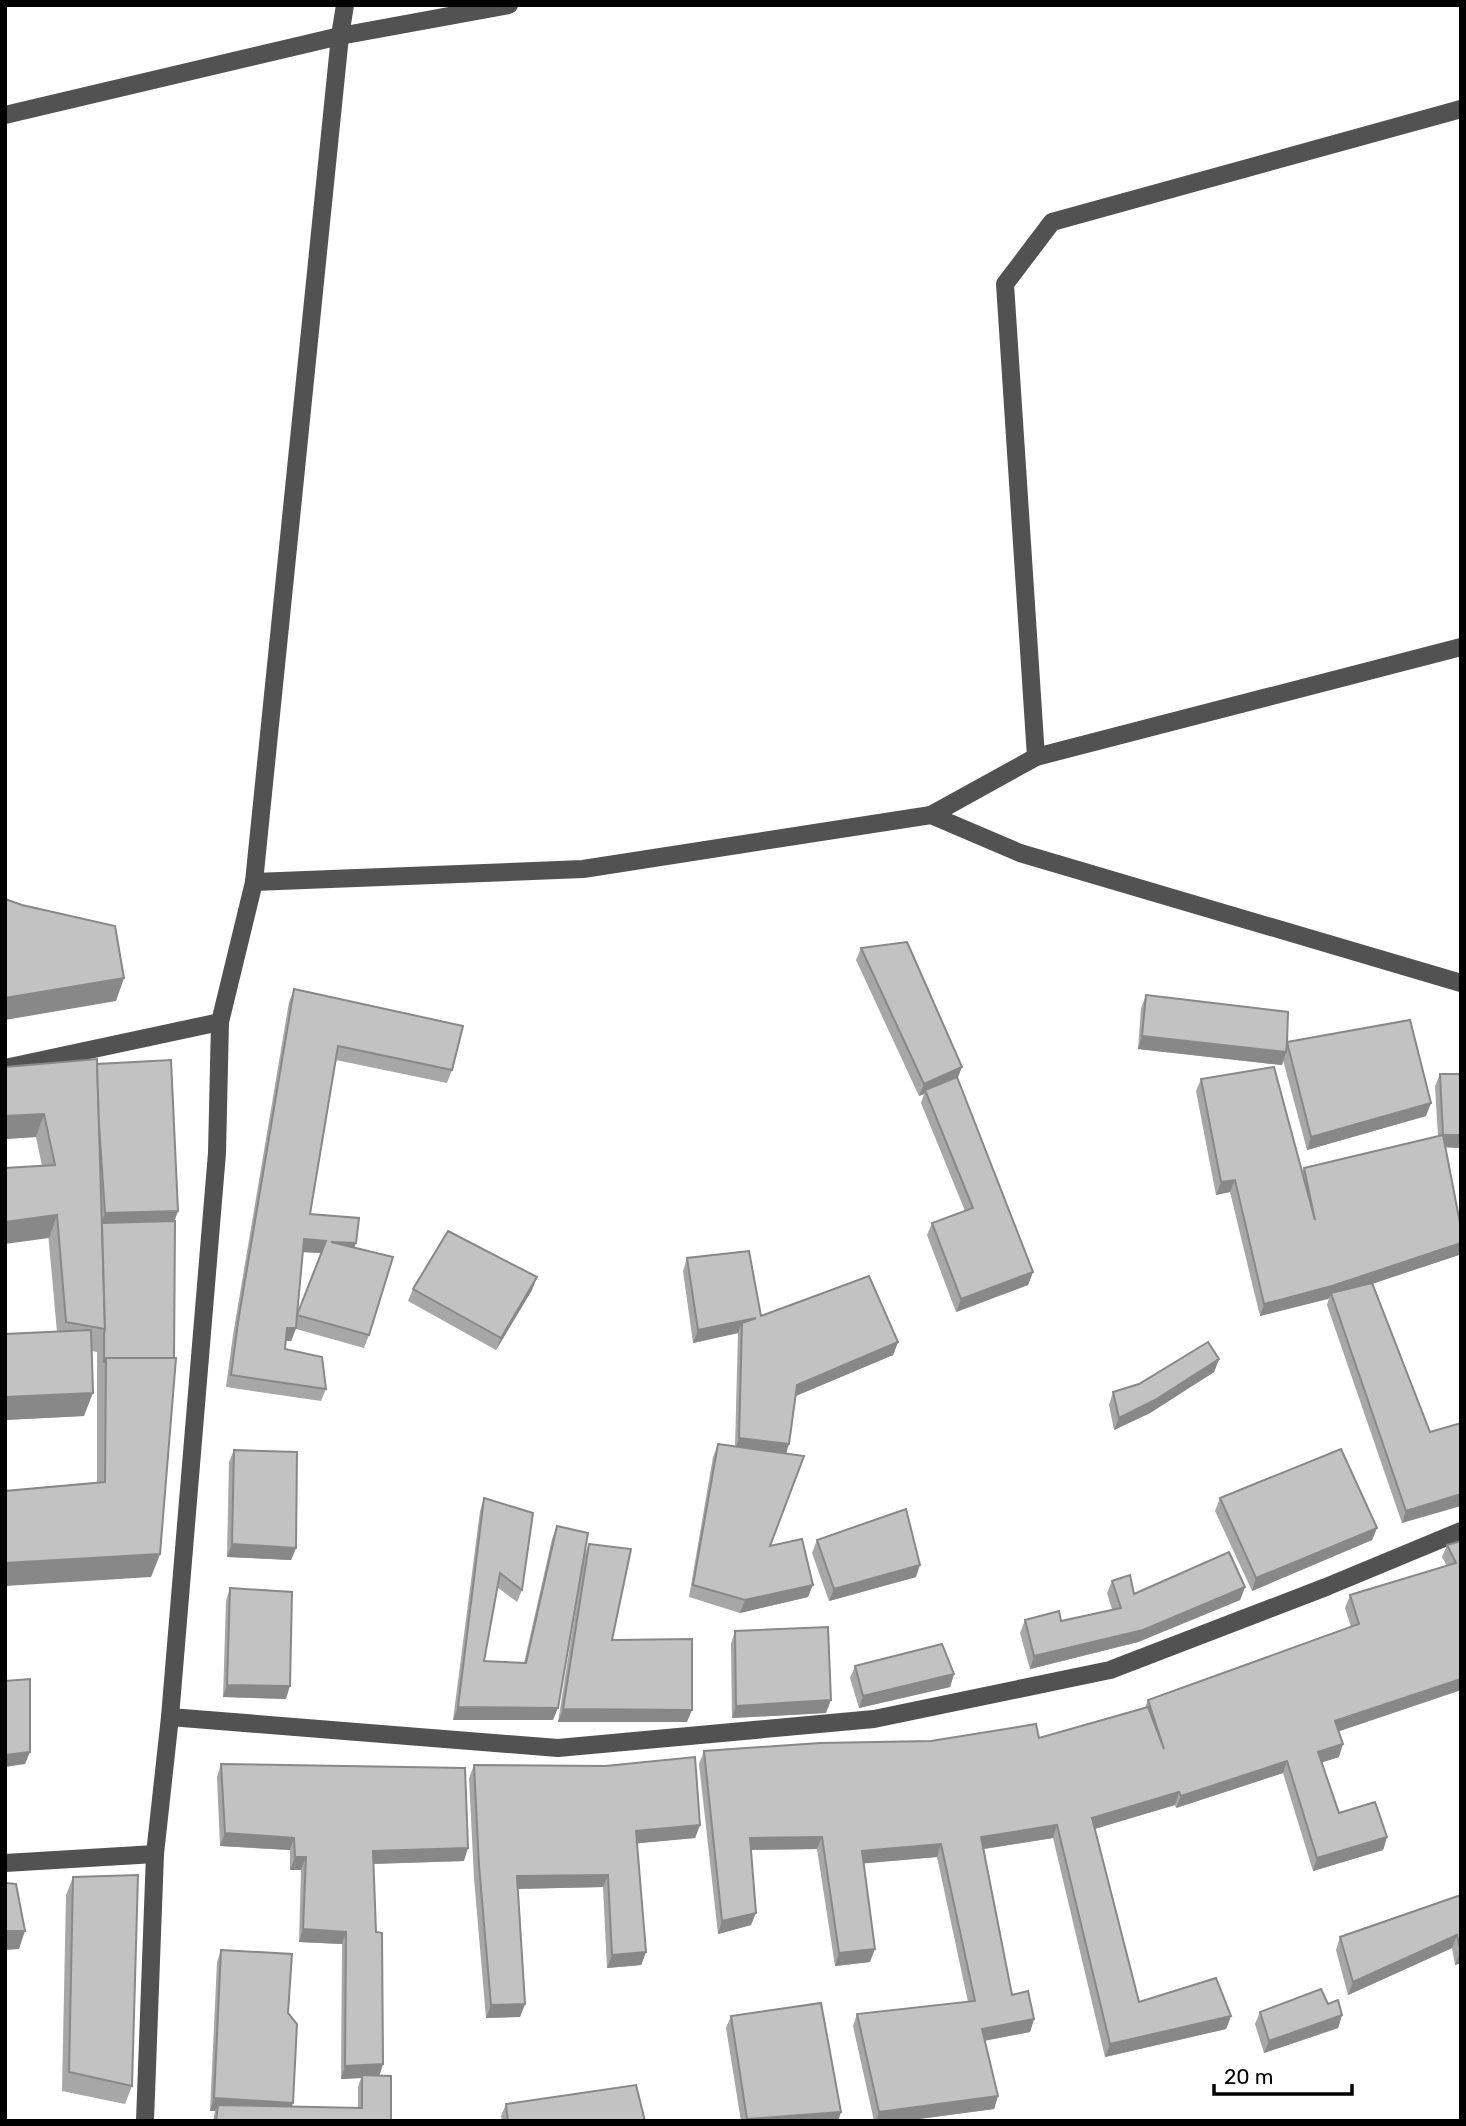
<svg xmlns="http://www.w3.org/2000/svg" width="1466" height="2126" font-family="Rubik,sans-serif">
  <style>
    .lines { fill: none; stroke-linecap: round; stroke-linejoin: round }
    .minor { stroke: #525252; stroke-width: 18 }
    .wall { fill: #a7a7a7; fill-rule: evenodd }
    .shaded-wall { fill: #888 }
    .building { fill: #c2c2c2; stroke: #888; stroke-width: 2; fill-rule: evenodd }
  </style>
  <rect width="100%" height="100%" fill="#fff"/>
  <g class="lines">
    <g class="minor">
      <path d="M 5,115 L 340,36 L 509,5"/>
      <path d="M 1036,757 L 1005,284 L 1052,222 L 1461,109"/>
      <path d="M 931,815 L 1036,757 L 1461,647"/>
      <path d="M 254,882 L 583,869 L 931,815 L 1020,853 L 1461,983"/>
      <path d="M 5,1068 L 220,1022"/>
      <path d="M 170,1717 L 558,1748 L 874,1719 L 1110,1670 L 1326,1587 L 1461,1531"/>
      <path d="M 5,1863 L 155,1854"/>
      <path d="M 145,2121 L 155,1854 L 170,1717 L 217,1153 L 220,1022 L 254,882 L 340,36 L 345,5"/>
    </g>
  </g>
  <g class="wall">
    <path d="M 861,948 L 958,1079 L 1033,1272 L 1028,1285 L 956,1312 L 927,1235 L 932,1223 L 965,1211 L 921,1103 L 924,1094 L 919,1096 L 856,960 Z"/>
    <path d="M 294,989 L 452,1070 L 447,1083 L 336,1060 L 310,1214 L 355,1248 L 369,1335 L 364,1348 L 296,1329 L 291,1341 L 286,1341 L 285,1349 L 326,1389 L 321,1401 L 226,1387 L 233,1335 L 289,1002 ZM 303,1252 L 321,1253 L 297,1315 Z"/>
    <path d="M 1146,995 L 1287,1042 L 1426,1116 L 1307,1150 L 1283,1060 L 1282,1065 L 1138,1049 L 1141,1008 Z"/>
    <path d="M 97,1064 L 178,1211 L 174,1221 L 160,1554 L 151,1577 L 97,1483 L 97,1352 L 92,1351 L 84,1416 L 5,1420 L 5,1334 L 57,1332 L 42,1166 L 36,1137 L 5,1139 Z"/>
    <path d="M 1440,1074 L 1461,1074 L 1461,1148 L 1445,1147 L 1459,1255 L 1373,1283 L 1430,1432 L 1461,1423 L 1402,1523 L 1327,1305 L 1329,1298 L 1260,1316 L 1230,1192 L 1216,1195 L 1196,1091 L 1201,1079 L 1302,1172 L 1304,1168 L 1438,1136 L 1435,1086 Z"/>
    <path d="M 687,1258 L 761,1316 L 898,1342 L 893,1355 L 796,1396 L 770,1546 L 808,1597 L 740,1613 L 689,1597 L 713,1457 L 718,1444 L 735,1446 L 738,1333 L 693,1343 L 683,1271 Z"/>
    <path d="M 413,1289 L 532,1290 L 496,1350 L 408,1301 Z"/>
    <path d="M 1219,1359 L 1214,1372 L 1150,1413 L 1114,1430 L 1109,1405 L 1113,1392 Z"/>
    <path d="M 234,1450 L 296,1548 L 291,1560 L 227,1557 L 229,1462 Z"/>
    <path d="M 484,1498 L 522,1590 L 517,1602 L 497,1587 L 484,1661 L 524,1663 L 552,1539 L 557,1526 L 553,1720 L 453,1720 L 480,1511 Z"/>
    <path d="M 1220,1498 L 1377,1528 L 1372,1540 L 1252,1591 L 1215,1511 Z"/>
    <path d="M 817,1540 L 916,1577 L 829,1601 L 812,1553 Z"/>
    <path d="M 1461,1541 L 1461,1690 L 1339,1731 L 1339,1757 L 1322,1762 L 1339,1813 L 1387,1837 L 1383,1850 L 1313,1871 L 1283,1773 L 1176,1808 L 1175,1805 L 1095,1829 L 1139,2002 L 1231,2016 L 1226,2029 L 1105,2057 L 1053,1838 L 984,1849 L 1012,1995 L 1034,2019 L 1030,2032 L 984,2041 L 998,2096 L 994,2109 L 904,2121 L 874,2121 L 853,2026 L 857,2014 L 968,2002 L 937,1857 L 864,1863 L 870,1962 L 835,1966 L 817,1849 L 751,1850 L 751,1925 L 718,1934 L 699,1764 L 704,1751 L 1039,1738 L 1145,1708 L 1148,1700 L 1351,1627 L 1345,1608 L 1350,1595 L 1447,1566 L 1442,1557 L 1447,1545 Z"/>
    <path d="M 589,1544 L 612,1640 L 687,1722 L 558,1722 L 584,1556 Z"/>
    <path d="M 1112,1581 L 1134,1594 L 1245,1587 L 1240,1600 L 1138,1642 L 1030,1669 L 1020,1633 L 1025,1620 L 1061,1621 L 1112,1609 L 1107,1593 Z"/>
    <path d="M 230,1588 L 286,1699 L 223,1697 L 226,1601 Z"/>
    <path d="M 735,1631 L 826,1713 L 732,1718 L 731,1644 Z"/>
    <path d="M 855,1666 L 954,1674 L 950,1687 L 859,1708 L 850,1678 Z"/>
    <path d="M 221,1764 L 464,1861 L 373,1864 L 376,1932 L 383,2064 L 379,2076 L 391,2121 L 213,2121 L 215,2111 L 210,2111 L 217,1962 L 221,1950 L 288,2013 L 292,2106 L 358,2108 L 358,2087 L 361,2078 L 341,2079 L 342,1944 L 299,1942 L 301,1870 L 290,1870 L 290,1850 L 220,1846 L 217,1777 Z"/>
    <path d="M 474,1765 L 700,1825 L 695,1838 L 637,1843 L 646,1952 L 641,1965 L 607,1968 L 603,1887 L 518,1889 L 525,2004 L 520,2017 L 486,2018 L 474,1878 L 469,1778 Z"/>
    <path d="M 73,1877 L 132,2086 L 125,2104 L 62,2091 L 66,1895 Z"/>
    <path d="M 1461,1895 L 1461,1963 L 1455,1965 L 1452,1948 L 1348,1995 L 1336,1950 L 1340,1937 Z"/>
    <path d="M 1328,2004 L 1342,2015 L 1338,2028 L 1264,2053 L 1255,2024 L 1260,2012 Z"/>
    <path d="M 731,2016 L 841,2112 L 838,2121 L 741,2121 L 726,2028 Z"/>
    <path d="M 506,2104 L 645,2121 L 502,2121 L 501,2116 Z"/>
  </g>
  <g class="shaded-wall">
    <path d="M 124,978 L 116,1001 L 5,1020 L 5,998 Z"/>
    <path d="M 1142,1036 L 1286,1052 L 1282,1065 L 1138,1049 Z"/>
    <path d="M 962,1067 L 957,1080 L 925,1090 L 924,1094 L 919,1096 L 924,1084 Z"/>
    <path d="M 1431,1103 L 1426,1116 L 1307,1150 L 1311,1137 Z"/>
    <path d="M 44,1114 L 36,1137 L 5,1139 L 5,1116 Z"/>
    <path d="M 1443,1135 L 1461,1135 L 1461,1148 L 1438,1147 Z"/>
    <path d="M 1235,1180 L 1230,1192 L 1216,1195 L 1221,1182 Z"/>
    <path d="M 178,1211 L 171,1230 L 101,1223 L 105,1213 Z"/>
    <path d="M 57,1215 L 49,1238 L 5,1244 L 5,1222 Z"/>
    <path d="M 304,1239 L 326,1241 L 322,1253 L 300,1252 Z"/>
    <path d="M 331,1242 L 356,1243 L 352,1255 Z"/>
    <path d="M 1461,1243 L 1461,1249 L 1459,1255 L 1333,1297 L 1331,1293 L 1329,1298 L 1328,1299 L 1260,1316 L 1264,1304 Z"/>
    <path d="M 1033,1272 L 1028,1285 L 956,1312 L 961,1299 Z"/>
    <path d="M 537,1277 L 532,1290 L 496,1350 L 501,1338 Z"/>
    <path d="M 756,1318 L 742,1323 L 738,1333 L 693,1343 L 698,1330 Z"/>
    <path d="M 287,1328 L 296,1328 L 291,1341 L 282,1340 Z"/>
    <path d="M 898,1342 L 893,1355 L 793,1397 L 797,1385 Z"/>
    <path d="M 1219,1359 L 1214,1372 L 1150,1413 L 1114,1430 L 1119,1418 Z"/>
    <path d="M 93,1393 L 84,1416 L 5,1420 L 5,1397 Z"/>
    <path d="M 739,1438 L 789,1444 L 785,1457 L 735,1451 Z"/>
    <path d="M 1461,1494 L 1461,1506 L 1402,1523 L 1406,1511 Z"/>
    <path d="M 1377,1528 L 1372,1540 L 1252,1591 L 1256,1578 Z"/>
    <path d="M 232,1544 L 296,1548 L 291,1560 L 227,1557 Z"/>
    <path d="M 160,1554 L 151,1577 L 5,1586 L 5,1563 Z"/>
    <path d="M 920,1565 L 916,1577 L 829,1601 L 834,1589 Z"/>
    <path d="M 813,1585 L 808,1597 L 740,1613 L 745,1600 Z"/>
    <path d="M 1245,1587 L 1240,1600 L 1138,1642 L 1030,1669 L 1034,1656 Z"/>
    <path d="M 954,1674 L 950,1687 L 859,1708 L 863,1696 Z"/>
    <path d="M 1461,1679 L 1461,1690 L 1331,1734 L 1335,1721 Z"/>
    <path d="M 227,1685 L 290,1686 L 286,1699 L 223,1697 Z"/>
    <path d="M 831,1700 L 826,1713 L 732,1718 L 736,1706 Z"/>
    <path d="M 458,1707 L 558,1708 L 553,1720 L 453,1720 Z"/>
    <path d="M 563,1709 L 692,1710 L 687,1722 L 558,1722 Z"/>
    <path d="M 1343,1744 L 1339,1757 L 1314,1765 L 1318,1752 Z"/>
    <path d="M 30,1752 L 25,1764 L 5,1767 L 5,1755 Z"/>
    <path d="M 1287,1761 L 1283,1773 L 1176,1808 L 1181,1796 Z"/>
    <path d="M 1179,1792 L 1175,1805 L 1087,1831 L 1092,1818 Z"/>
    <path d="M 700,1825 L 695,1838 L 631,1844 L 636,1831 Z"/>
    <path d="M 1057,1825 L 1053,1838 L 977,1850 L 981,1837 Z"/>
    <path d="M 225,1833 L 294,1838 L 290,1850 L 220,1846 Z"/>
    <path d="M 822,1837 L 817,1849 L 746,1850 L 750,1838 Z"/>
    <path d="M 1387,1837 L 1383,1850 L 1313,1871 L 1317,1858 Z"/>
    <path d="M 941,1844 L 937,1857 L 858,1864 L 862,1851 Z"/>
    <path d="M 468,1848 L 464,1861 L 368,1864 L 373,1851 Z"/>
    <path d="M 295,1857 L 306,1857 L 301,1870 L 290,1870 Z"/>
    <path d="M 608,1875 L 603,1887 L 512,1889 L 517,1876 Z"/>
    <path d="M 756,1913 L 751,1925 L 718,1934 L 722,1921 Z"/>
    <path d="M 303,1929 L 346,1932 L 342,1944 L 299,1942 Z"/>
    <path d="M 5,1931 L 25,1931 L 19,1949 L 5,1950 Z"/>
    <path d="M 1457,1935 L 1452,1948 L 1348,1995 L 1353,1982 Z"/>
    <path d="M 875,1949 L 870,1962 L 835,1966 L 839,1953 Z"/>
    <path d="M 646,1952 L 641,1965 L 607,1968 L 612,1955 Z"/>
    <path d="M 1460,1952 L 1461,1963 L 1455,1965 Z"/>
    <path d="M 525,2004 L 520,2017 L 486,2018 L 491,2005 Z"/>
    <path d="M 1342,2015 L 1338,2028 L 1264,2053 L 1269,2041 Z"/>
    <path d="M 1231,2016 L 1226,2029 L 1105,2057 L 1110,2044 Z"/>
    <path d="M 1034,2019 L 1030,2032 L 977,2042 L 982,2029 Z"/>
    <path d="M 383,2064 L 379,2077 L 362,2075 L 361,2078 L 341,2079 L 345,2066 Z"/>
    <path d="M 998,2096 L 994,2109 L 904,2121 L 876,2121 L 879,2112 Z"/>
    <path d="M 214,2098 L 293,2103 L 289,2116 L 218,2105 L 215,2111 L 210,2111 Z"/>
    <path d="M 841,2112 L 838,2121 L 746,2121 L 747,2119 Z"/>
  </g>
  <g class="building">
    <path d="M 5,899 L 22,905 L 115,926 L 124,978 L 5,998 Z"/>
    <path d="M 907,942 L 962,1067 L 924,1084 L 861,948 Z"/>
    <path d="M 294,989 L 463,1026 L 452,1070 L 338,1046 L 310,1214 L 359,1218 L 356,1243 L 331,1242 L 393,1257 L 369,1335 L 297,1315 L 296,1328 L 287,1328 L 285,1349 L 322,1357 L 326,1389 L 231,1375 L 238,1322 ZM 304,1239 L 326,1241 L 297,1315 Z"/>
    <path d="M 1146,995 L 1288,1012 L 1287,1042 L 1410,1020 L 1431,1103 L 1311,1137 L 1287,1042 L 1286,1052 L 1142,1036 Z"/>
    <path d="M 97,1059 L 105,1329 L 66,1322 L 57,1215 L 5,1222 L 5,1168 L 55,1165 L 44,1114 L 5,1116 L 5,1067 Z"/>
    <path d="M 171,1060 L 178,1211 L 105,1213 L 99,1125 L 97,1064 Z"/>
    <path d="M 1274,1067 L 1315,1220 L 1304,1168 L 1443,1135 L 1461,1228 L 1461,1243 L 1332,1286 L 1264,1304 L 1235,1180 L 1221,1182 L 1201,1079 Z"/>
    <path d="M 1440,1074 L 1461,1074 L 1461,1135 L 1443,1135 Z"/>
    <path d="M 957,1077 L 1033,1272 L 961,1299 L 932,1223 L 973,1208 L 925,1090 Z"/>
    <path d="M 175,1221 L 174,1358 L 106,1358 L 104,1363 L 104,1334 L 105,1329 L 102,1223 Z"/>
    <path d="M 448,1231 L 537,1277 L 501,1338 L 413,1289 Z"/>
    <path d="M 749,1251 L 761,1316 L 869,1276 L 898,1342 L 797,1385 L 789,1444 L 739,1438 L 742,1323 L 756,1318 L 698,1330 L 687,1258 Z"/>
    <path d="M 1372,1283 L 1430,1432 L 1461,1423 L 1461,1494 L 1406,1511 L 1331,1293 Z"/>
    <path d="M 91,1330 L 93,1393 L 5,1397 L 5,1334 Z"/>
    <path d="M 1208,1342 L 1219,1359 L 1155,1400 L 1119,1418 L 1113,1392 L 1139,1384 Z"/>
    <path d="M 106,1358 L 176,1358 L 160,1554 L 5,1563 L 5,1491 L 105,1482 Z"/>
    <path d="M 718,1444 L 804,1456 L 770,1546 L 802,1539 L 813,1585 L 745,1600 L 693,1585 Z"/>
    <path d="M 1341,1449 L 1377,1528 L 1256,1578 L 1220,1498 Z"/>
    <path d="M 234,1450 L 297,1452 L 296,1548 L 232,1544 Z"/>
    <path d="M 484,1498 L 533,1513 L 522,1590 L 500,1573 L 484,1661 L 526,1663 L 557,1526 L 588,1533 L 558,1708 L 458,1707 Z"/>
    <path d="M 906,1509 L 920,1565 L 834,1589 L 817,1540 Z"/>
    <path d="M 1461,1541 L 1461,1679 L 1335,1721 L 1343,1744 L 1318,1752 L 1339,1813 L 1375,1802 L 1387,1837 L 1317,1858 L 1287,1761 L 1181,1796 L 1179,1792 L 1092,1818 L 1139,2002 L 1216,1978 L 1231,2016 L 1110,2044 L 1057,1825 L 981,1837 L 1012,1995 L 1028,1991 L 1034,2019 L 982,2029 L 998,2096 L 879,2112 L 857,2014 L 975,2001 L 941,1844 L 862,1851 L 875,1949 L 839,1953 L 822,1837 L 750,1838 L 756,1913 L 722,1921 L 704,1751 L 820,1743 L 931,1741 L 1036,1724 L 1039,1738 L 1148,1707 L 1164,1749 L 1148,1700 L 1359,1624 L 1350,1595 L 1456,1563 L 1447,1545 Z"/>
    <path d="M 589,1544 L 631,1549 L 612,1640 L 692,1639 L 692,1710 L 563,1709 Z"/>
    <path d="M 1229,1552 L 1245,1587 L 1143,1630 L 1034,1656 L 1025,1620 L 1059,1611 L 1061,1621 L 1121,1608 L 1112,1581 L 1130,1575 L 1134,1594 Z"/>
    <path d="M 230,1588 L 292,1592 L 290,1686 L 227,1685 Z"/>
    <path d="M 828,1627 L 831,1700 L 736,1706 L 735,1631 Z"/>
    <path d="M 942,1644 L 954,1674 L 863,1696 L 855,1666 Z"/>
    <path d="M 30,1679 L 30,1752 L 5,1755 L 5,1681 Z"/>
    <path d="M 695,1757 L 700,1825 L 636,1831 L 646,1952 L 612,1955 L 608,1875 L 517,1876 L 525,2004 L 491,2005 L 479,1865 L 474,1765 L 605,1766 Z"/>
    <path d="M 221,1764 L 465,1768 L 468,1848 L 373,1851 L 376,1932 L 382,1933 L 383,2064 L 345,2066 L 346,1932 L 303,1929 L 306,1857 L 295,1857 L 294,1838 L 225,1833 Z"/>
    <path d="M 138,1875 L 132,2086 L 69,2072 L 73,1877 Z"/>
    <path d="M 5,1883 L 16,1884 L 25,1931 L 5,1931 Z"/>
    <path d="M 1461,1895 L 1461,1952 L 1457,1935 L 1353,1982 L 1340,1937 Z"/>
    <path d="M 221,1950 L 292,1954 L 288,2013 L 297,2024 L 293,2103 L 214,2098 Z"/>
    <path d="M 1321,1989 L 1328,2004 L 1338,2000 L 1342,2015 L 1269,2041 L 1260,2012 Z"/>
    <path d="M 821,2003 L 841,2112 L 747,2119 L 731,2016 Z"/>
    <path d="M 362,2075 L 391,2076 L 391,2121 L 216,2121 L 218,2105 L 362,2108 Z"/>
    <path d="M 636,2085 L 645,2121 L 508,2121 L 506,2104 Z"/>
  </g>
  <rect width="1466" height="2126" fill="none" stroke="#000000" stroke-width="14"/>
  <path d="M1214 2084v10h138v-10" fill="none" stroke="#000000" stroke-width="3.5"/>
  <text x="1224" y="2084" font-size="21" fill="#000000" stroke="#ffffff" stroke-width="5" paint-order="stroke">20 m</text>
</svg>
